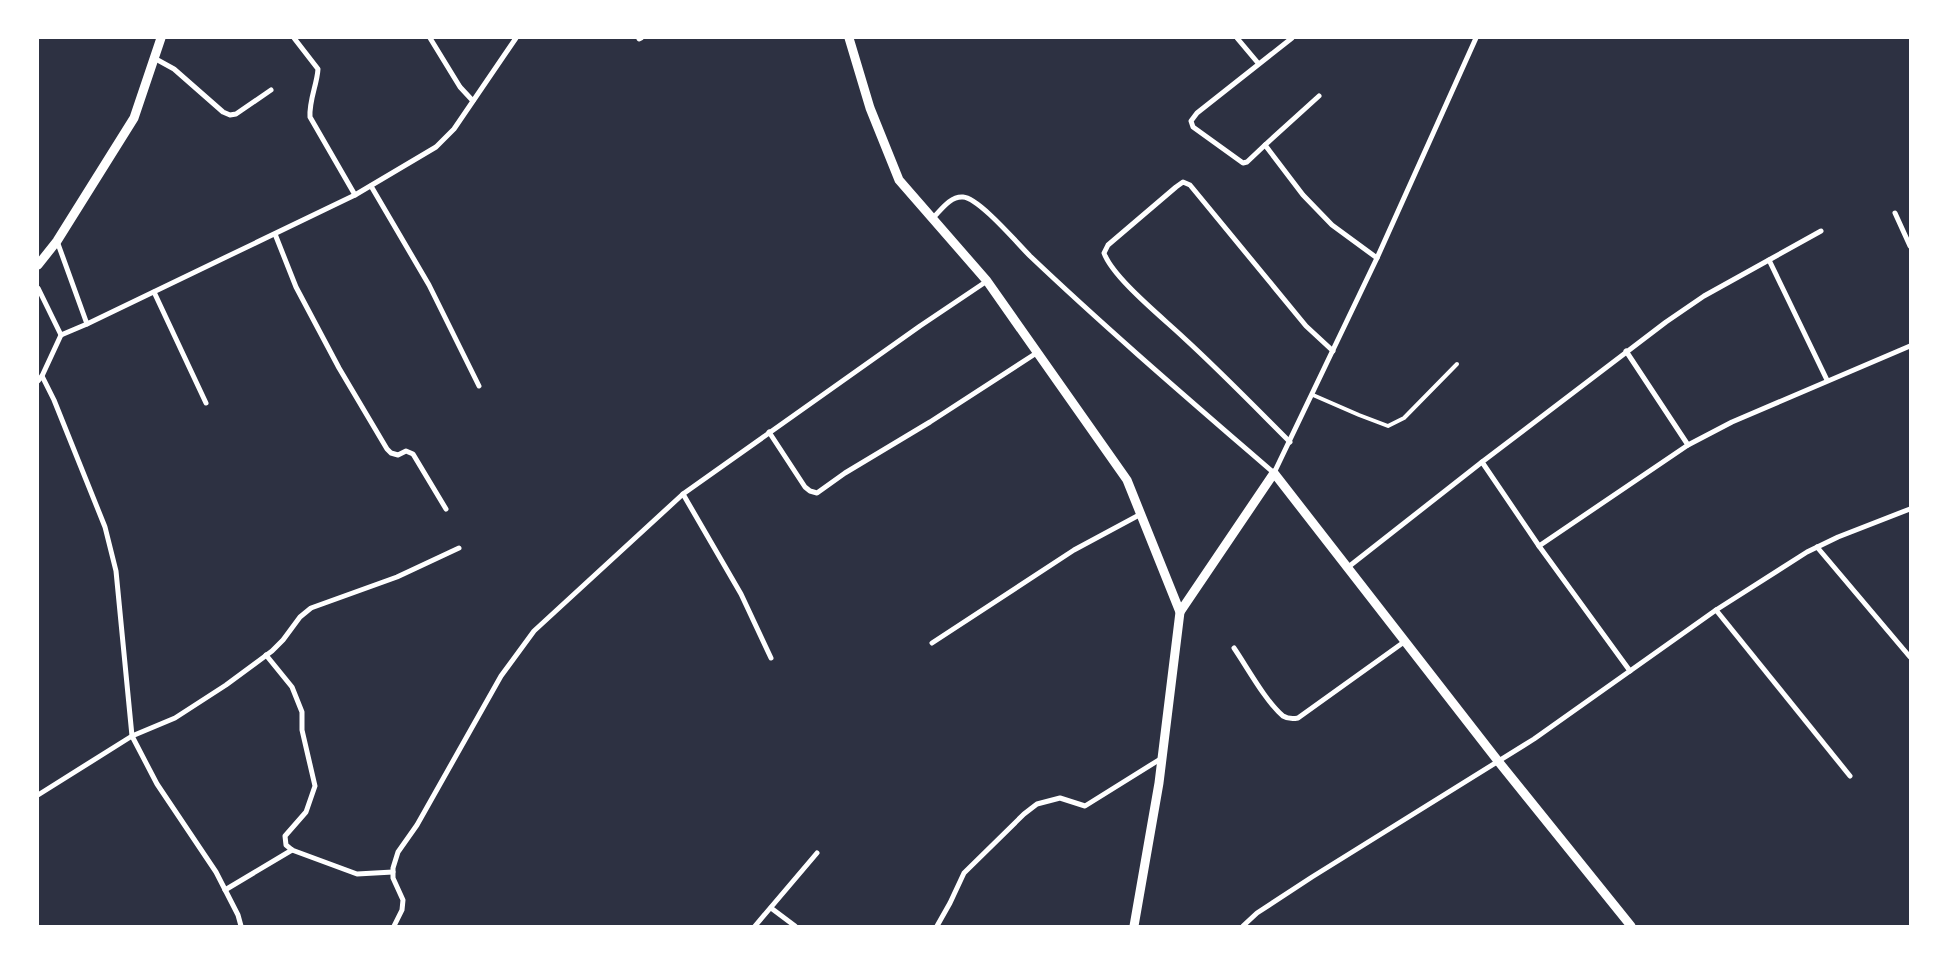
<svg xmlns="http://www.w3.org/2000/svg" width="1948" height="964" font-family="'Exo 2',sans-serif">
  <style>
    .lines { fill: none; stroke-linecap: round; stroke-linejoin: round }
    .service { stroke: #fff; stroke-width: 4 }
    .minor { stroke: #fff; stroke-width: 5 }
    .tertiary { stroke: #fff; stroke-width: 9 }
  </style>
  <rect width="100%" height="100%" fill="#2d3142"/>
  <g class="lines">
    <path class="service" d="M 1313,395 L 1359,415 L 1388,426 L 1404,418 L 1457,364"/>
    <g class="minor">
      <path d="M 294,38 L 318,69 C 317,85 309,100 310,117 L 355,195"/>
      <path d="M 430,38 L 460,87 L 473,101"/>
      <path d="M 1237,38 L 1258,63"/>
      <path d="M 1292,38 L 1197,113 L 1191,121 L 1193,127 L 1243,163 L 1247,162 L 1265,145 L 1303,195 L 1332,225 L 1377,258"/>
      <path d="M 639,39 L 641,38"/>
      <path d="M 154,58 L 174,69 L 223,112 L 230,115 L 236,114 L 271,90"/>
      <path d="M 1265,145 L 1319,96"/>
      <path d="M 371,186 L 429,285 L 479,386"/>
      <path d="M 1895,213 L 1910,246"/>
      <path d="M 933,218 C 941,210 950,196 963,197 C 979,198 1017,243 1030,256 C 1109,331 1192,402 1274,473 L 1377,258 L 1476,38"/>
      <path d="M 275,234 L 296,287 L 339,368 L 387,449 L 391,453 L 398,455 L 406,451 L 413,454 L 446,509"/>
      <path d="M 57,241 L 87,324 L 355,195 L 436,147 L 454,129 L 516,38"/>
      <path d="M 1769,260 L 1827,380"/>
      <path d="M 38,288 L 61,335"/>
      <path d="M 154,292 L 206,403"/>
      <path d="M 1626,351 L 1688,445"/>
      <path d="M 42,376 L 54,400 L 105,527 L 116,571 L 132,736 L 157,784 L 216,872 L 238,915 L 241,926"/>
      <path d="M 38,381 L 42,376 L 61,335 L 87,324"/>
      <path d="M 769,432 L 805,487 L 810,491 L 817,493 L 845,473 L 930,422 L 1038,352"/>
      <path d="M 1290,442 C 1255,407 1220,371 1184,338 C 1163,318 1113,278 1104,253 L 1108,245 L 1176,187 L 1183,182 L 1190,185 L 1306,326 L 1333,351"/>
      <path d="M 683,494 L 741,594 L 771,658"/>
      <path d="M 1539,546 L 1688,445 L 1732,422 L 1910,346"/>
      <path d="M 1817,547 L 1910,657"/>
      <path d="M 1347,568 L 1482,462"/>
      <path d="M 1716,610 L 1850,776"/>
      <path d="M 932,643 L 1074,550 L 1141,514"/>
      <path d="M 1234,648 C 1247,667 1266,702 1283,716 C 1288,719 1293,719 1298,718 L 1404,642"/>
      <path d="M 266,655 L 292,687 L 302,712 L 302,730 L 315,786 L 306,812 L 285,836 L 286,845 L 292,850 L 357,874 L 393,872"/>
      <path d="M 1630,671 L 1539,546 L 1482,462 L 1666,322 L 1704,296 L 1821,231"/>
      <path d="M 38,795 L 132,736 L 175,718 L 226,685 L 272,651 L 283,640 L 300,617 L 311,608 L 397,577 L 459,548"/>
      <path d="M 225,890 L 292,850"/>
      <path d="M 771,908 L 795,926"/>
      <path d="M 394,926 L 402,910 L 403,900 L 393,878 L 393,868 L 398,852 L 417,825 L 501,676 L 534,631 L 683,494 L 920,326 L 987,281"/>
      <path d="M 755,926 L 817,853"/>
      <path d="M 937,926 L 950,903 L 964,873 L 1024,814 L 1037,804 L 1060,798 L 1085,806 L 1162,758"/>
      <path d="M 1243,926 L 1257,913 L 1312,877 L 1534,739 L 1716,610 L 1807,552 L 1838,537 L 1910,509"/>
    </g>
    <g class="tertiary">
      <path d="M 849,38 L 870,108 L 899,180 L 987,281 L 1127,480 L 1180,612 L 1159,783 L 1134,926"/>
      <path d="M 38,265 L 57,241 L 134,118 L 161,38"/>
      <path d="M 1180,612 L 1274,473 L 1498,761 L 1631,926"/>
    </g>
  </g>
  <rect width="1948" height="964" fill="none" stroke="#ffffff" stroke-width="78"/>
</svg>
